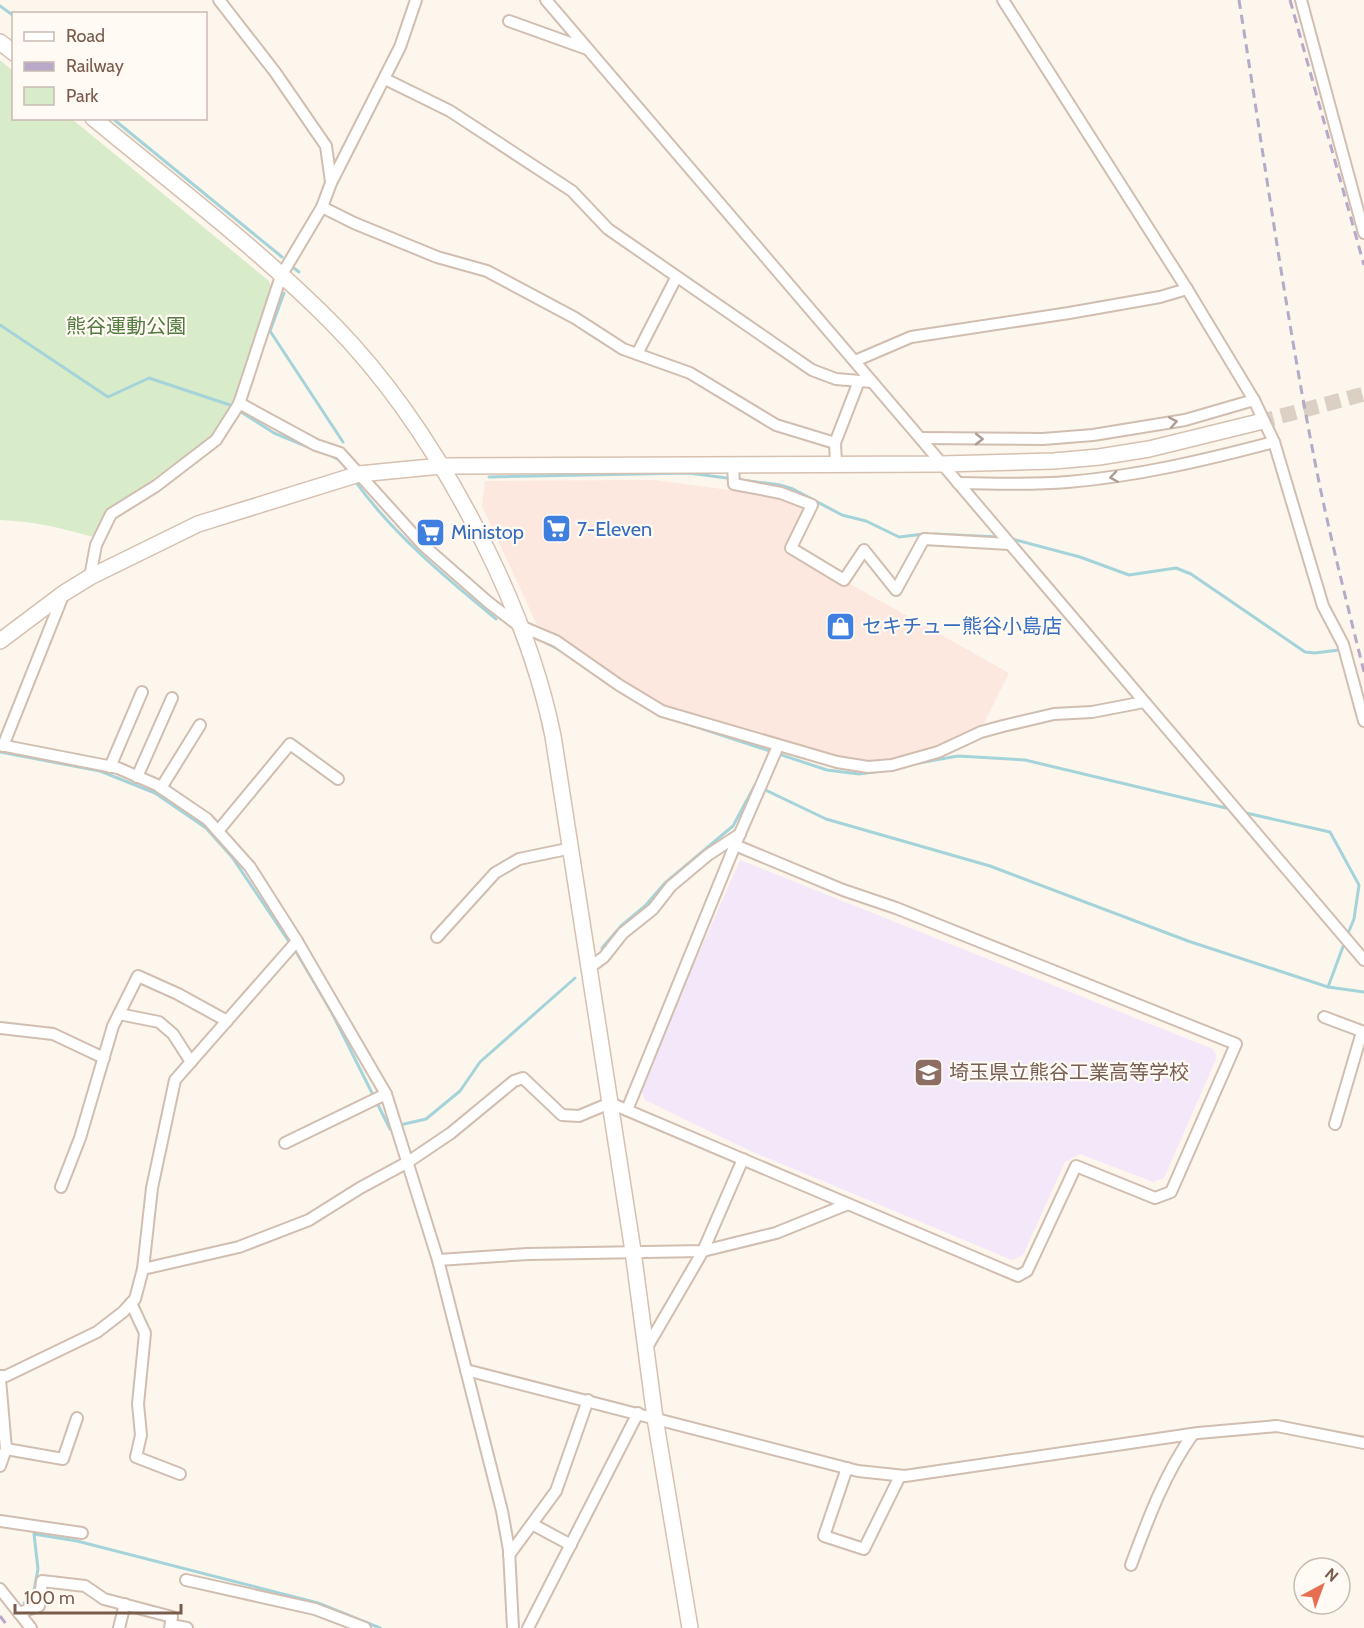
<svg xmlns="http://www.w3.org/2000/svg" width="1364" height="1628" font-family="Cabin,'Noto Sans JP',sans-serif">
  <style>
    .commercial { fill: #fde8e0 }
    .education { fill: #f3e8fa }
    .green { fill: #d8ecc9 }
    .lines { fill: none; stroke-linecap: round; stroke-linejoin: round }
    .stream { stroke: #a5d3da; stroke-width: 3 }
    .secondary-tunnel { stroke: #dcd0c4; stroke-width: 15; stroke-dasharray: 15 8; stroke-linecap: butt }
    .street-casing { stroke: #d1beb0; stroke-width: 14 }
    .secondary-casing { stroke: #d6c0b0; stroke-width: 18 }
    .street { stroke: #fff; stroke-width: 10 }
    .secondary { stroke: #fff; stroke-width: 15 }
    .rail { stroke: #b9a8c9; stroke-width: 3; stroke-dasharray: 9 6; stroke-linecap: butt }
    .oneway { stroke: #af9d94 }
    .labels { text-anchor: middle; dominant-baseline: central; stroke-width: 4.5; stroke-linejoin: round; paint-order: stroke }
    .park-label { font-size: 20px; fill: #537a41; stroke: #fffaf3 }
    .shop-label { font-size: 20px; fill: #366cbe; stroke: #fffaf3; text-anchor: start }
    .education-label { font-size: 20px; fill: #785e54; stroke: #fffaf3; text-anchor: start }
  </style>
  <rect width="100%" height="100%" fill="#fdf6ec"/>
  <path class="commercial" d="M 654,480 L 782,497 L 807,509 L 788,549 L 1009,673 L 981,729 L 942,747 L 891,762 L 869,765 L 839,759 L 665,709 L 538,627 L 482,506 L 485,481 Z"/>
  <path class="education" d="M 740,860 L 1213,1049 L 1217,1057 L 1164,1178 L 1153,1182 L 1080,1154 L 1065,1162 L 1023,1255 L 1012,1260 L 748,1150 L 645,1100 L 640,1087 Z"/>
  <path class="green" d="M 0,60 L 13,71 L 14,118 L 72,119 L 269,281 L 271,287 L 235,405 L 214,434 L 105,515 L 93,537 C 62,528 33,521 0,520 Z"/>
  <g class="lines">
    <g class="stream">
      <path d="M 0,6 L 14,16"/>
      <path d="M 112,118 L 282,257"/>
      <path d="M 294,268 L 299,272"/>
      <path d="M 284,293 L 270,331 L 343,442"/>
      <path d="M 0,325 L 108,397 L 149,378 L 230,405 L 274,433 L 313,449"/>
      <path d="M 328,454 L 341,461 L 349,473"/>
      <path d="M 489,477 L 689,473 L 780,485 L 793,489 L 842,515 L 866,521 L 899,537 L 924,534"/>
      <path d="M 355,481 C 393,534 446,578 496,619"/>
      <path d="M 934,534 L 999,537"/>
      <path d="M 1012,539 L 1080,557 L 1129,575 L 1176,568 L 1191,574 L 1305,652 L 1315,653 L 1339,650"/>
      <path d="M 546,643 L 564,652"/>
      <path d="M 685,723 L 827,770 L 859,774 L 874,772"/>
      <path d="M 0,752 L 100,771 L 155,793 L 206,828 L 232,857 L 298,955 L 332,1013 L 390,1129 L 394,1127"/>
      <path d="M 913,764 L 958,756 L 1025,760 L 1226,808"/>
      <path d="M 1246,813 L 1330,832 L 1359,885 L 1354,919 L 1349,931"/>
      <path d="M 602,948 L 621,926 L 645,906 L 665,883 L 733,826 L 755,785 L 826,819 L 990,866 L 1188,941 L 1328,987 L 1364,992"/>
      <path d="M 1328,987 L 1344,944"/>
      <path d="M 400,1125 L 426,1119 L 460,1091 L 480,1062 L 575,978"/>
      <path d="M 24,1603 L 32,1601 L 38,1569 L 34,1534 L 77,1541 L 318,1603 L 380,1628"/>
    </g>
    <path class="secondary-tunnel" d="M 1259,422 L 1364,394"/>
    <defs>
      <g id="street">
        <path d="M 219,0 L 275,72 L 326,146 L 331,182"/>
        <path d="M 546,0 C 820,319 1091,640 1364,960"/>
        <path d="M 1003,0 L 1187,289 L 1254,400 L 1274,442 L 1323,606 L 1343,644 L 1364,721"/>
        <path d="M 1301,0 L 1364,233"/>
        <path d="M 509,21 L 587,49"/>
        <path d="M 385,79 L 450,111 L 572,191 L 608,229 L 812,370 L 836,379 L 872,382"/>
        <path d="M 322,207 L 354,223 L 437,257 L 487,271 L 575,318 L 623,349 L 690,373 L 776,425 L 835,443 L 836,464"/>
        <path d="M 637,354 L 676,278"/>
        <path d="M 855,361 L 911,337 L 1069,313 L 1160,297 L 1187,289"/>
        <path d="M 239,403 L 316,445 L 340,453 L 423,545 L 488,602 L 518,625 L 556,641 L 619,685 L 662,711 L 837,762 L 868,767 L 892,765 L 938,752 L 981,732 L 1003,726 L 1054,714 L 1092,712 L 1144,702"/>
        <path d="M 921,438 L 1043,439 L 1093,435 L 1185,420 L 1254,400"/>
        <path d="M 835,443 L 859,381"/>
        <path d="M 733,464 L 734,484 L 781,493 L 812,505 L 791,548 L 844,580 L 864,550 L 896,590 L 924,539 L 1009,544"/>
        <path d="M 958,483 C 995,484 1032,485 1068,482 C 1138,476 1206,460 1274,442"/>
        <path d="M 90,577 L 96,545 L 111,514 L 156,486 L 216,440 L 239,404 L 281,276 L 322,207 L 331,183 L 400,47 L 416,0"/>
        <path d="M 0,745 L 118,768 L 157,785 L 207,819 L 250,867 L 297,941 L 386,1094 L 438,1260 L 502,1511 L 509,1550 L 513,1628"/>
        <path d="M 3,746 L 64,593"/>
        <path d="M 110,767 L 142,692"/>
        <path d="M 137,777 L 172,698"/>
        <path d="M 161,788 L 200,725"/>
        <path d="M 218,831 L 290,744 L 338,779"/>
        <path d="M 437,937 L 495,873 L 519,859 L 572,848"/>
        <path d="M 589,968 L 604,957 L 623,933 L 653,909 L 671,886 L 708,855 L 740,834"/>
        <path d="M 119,1014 L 159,1022 L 173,1034 L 191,1062"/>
        <path d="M 1324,1017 L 1364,1032"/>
        <path d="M 0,1028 L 53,1034 L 104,1058"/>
        <path d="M 627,1110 L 735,845 L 778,746"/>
        <path d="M 1335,1124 L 1362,1032"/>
        <path d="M 285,1143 L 386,1094"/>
        <path d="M 61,1187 L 80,1138 L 113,1026 L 138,976 L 178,994 L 227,1021"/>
        <path d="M 438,1260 L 528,1254 L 703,1251 L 776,1233 L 848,1204"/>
        <path d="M 143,1269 L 239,1247 L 309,1220 L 360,1188 L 408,1162 L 451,1133 L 514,1081 L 523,1078 L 562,1115 L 579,1116 L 610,1103 L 1018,1276 L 1027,1271 L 1076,1166 L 1155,1198 L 1171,1192 L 1236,1044 L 896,908 L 843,890 L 735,845"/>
        <path d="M 131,1303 L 145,1333 L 138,1404 L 141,1435 L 136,1457 L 180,1474"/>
        <path d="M 646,1349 L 703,1251 L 743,1159"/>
        <path d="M 466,1370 L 858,1471 L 905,1476 L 1198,1433 L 1277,1426 L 1364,1443"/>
        <path d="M 0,1376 L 6,1376 L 97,1332 L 123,1312 L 135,1299 L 143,1269 L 152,1188 L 175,1080 L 297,941"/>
        <path d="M 0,1379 L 6,1449 L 0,1466"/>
        <path d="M 6,1449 L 63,1459 L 77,1418"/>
        <path d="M 847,1468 L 824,1536 L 864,1549 L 900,1476"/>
        <path d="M 0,1521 L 82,1533"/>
        <path d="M 532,1524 L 571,1545"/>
        <path d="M 509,1555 L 556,1491 L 588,1400"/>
        <path d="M 1131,1565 C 1148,1519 1165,1473 1193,1434"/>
        <path d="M 186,1580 L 315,1609 L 365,1628"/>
        <path d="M 0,1589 L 31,1628"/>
        <path d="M 19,1613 L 39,1606 L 42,1581 L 85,1586 L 104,1599 L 172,1617 L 170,1628"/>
        <path d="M 171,1625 L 187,1628"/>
        <path d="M 119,1628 L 125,1604"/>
        <path d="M 528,1628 L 638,1413"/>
      </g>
      <g id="secondary">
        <path d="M 0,42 L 14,53"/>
        <path d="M 93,118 C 174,185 260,250 334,325 C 433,426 525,598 553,736 L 633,1251 L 655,1418 L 690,1628"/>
        <path d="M 0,641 L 64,593 L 90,577 L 198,524 L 359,474 L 441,466 L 942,464 L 1054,461 L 1099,457 L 1149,449 L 1259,422"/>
      </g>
    </defs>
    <use href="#street" class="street-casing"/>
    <use href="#secondary" class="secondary-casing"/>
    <use href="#street" class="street"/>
    <use href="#secondary" class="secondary"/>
    <g class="rail">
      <path d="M 1239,0 C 1265,162 1287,326 1320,487 C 1333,549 1349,611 1364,672"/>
      <path d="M 1290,0 L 1364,265"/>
      <path d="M 0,1616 L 9,1628"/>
    </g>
  </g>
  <defs><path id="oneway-chevron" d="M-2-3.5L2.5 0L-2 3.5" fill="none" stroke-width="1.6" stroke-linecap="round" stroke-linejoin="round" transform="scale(1.5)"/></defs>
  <g class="oneway">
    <use href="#oneway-chevron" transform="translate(1173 422) rotate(-10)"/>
    <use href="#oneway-chevron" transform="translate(979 439)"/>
    <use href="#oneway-chevron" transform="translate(1114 477) rotate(171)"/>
  </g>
  <defs>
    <symbol id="supermarket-square" viewBox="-11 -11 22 22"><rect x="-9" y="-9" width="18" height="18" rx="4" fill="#3f7fe0" stroke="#fffaf3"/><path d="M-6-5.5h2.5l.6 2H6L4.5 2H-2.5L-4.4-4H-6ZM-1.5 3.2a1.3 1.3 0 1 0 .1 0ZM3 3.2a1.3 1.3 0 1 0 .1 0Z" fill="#fff"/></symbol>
    <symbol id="shop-square" viewBox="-11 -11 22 22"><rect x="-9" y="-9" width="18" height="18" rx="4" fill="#3f7fe0" stroke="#fffaf3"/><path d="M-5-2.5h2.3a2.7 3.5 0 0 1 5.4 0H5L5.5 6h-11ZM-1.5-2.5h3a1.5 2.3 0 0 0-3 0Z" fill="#fff"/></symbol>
    <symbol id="school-square" viewBox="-11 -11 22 22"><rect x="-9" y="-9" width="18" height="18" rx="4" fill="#8d6e63" stroke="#fffaf3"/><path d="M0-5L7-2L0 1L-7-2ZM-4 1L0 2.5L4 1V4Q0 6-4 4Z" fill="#fff"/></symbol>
  </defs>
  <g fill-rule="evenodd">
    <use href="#supermarket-square" x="540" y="512" width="33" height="33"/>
    <use href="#supermarket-square" x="414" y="516" width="33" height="33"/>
    <use href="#shop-square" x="824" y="610" width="33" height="33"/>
    <use href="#school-square" x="912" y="1056" width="33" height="33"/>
  </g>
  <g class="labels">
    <g class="park-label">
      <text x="126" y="326">熊谷運動公園</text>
    </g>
    <g class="shop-label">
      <text x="577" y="529">7-Eleven</text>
      <text x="451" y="532">Ministop</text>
      <text x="862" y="626">セキチュー熊谷小島店</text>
    </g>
    <g class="education-label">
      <text x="949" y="1072">埼玉県立熊谷工業高等学校</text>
    </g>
  </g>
  <rect x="12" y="12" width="195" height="108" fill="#fffaf3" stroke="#cabbb1" stroke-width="1.5"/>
  <rect x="24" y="32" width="30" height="9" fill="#ffffff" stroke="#cabbb1" stroke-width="1.5"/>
  <text x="66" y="42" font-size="18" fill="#7a5c4d">Road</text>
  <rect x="24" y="62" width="30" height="9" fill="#b9a8c9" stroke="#cabbb1" stroke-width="1.5"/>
  <text x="66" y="72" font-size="18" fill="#7a5c4d">Railway</text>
  <rect x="24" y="87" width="30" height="18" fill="#d8ecc9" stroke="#cabbb1" stroke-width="1.5"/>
  <text x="66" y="102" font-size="18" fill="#7a5c4d">Park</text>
  <g transform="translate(1322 1586) rotate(41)"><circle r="28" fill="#fffaf3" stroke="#cabbb1" stroke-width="1.5"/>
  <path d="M0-4.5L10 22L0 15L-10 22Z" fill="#e76f51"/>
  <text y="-9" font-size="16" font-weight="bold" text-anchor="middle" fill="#7a5c4d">N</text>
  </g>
  <path d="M15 1604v9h166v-9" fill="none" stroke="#7a5c4d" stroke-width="3"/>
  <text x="24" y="1604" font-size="18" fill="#7a5c4d" stroke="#fffaf3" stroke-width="4.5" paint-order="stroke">100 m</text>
</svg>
